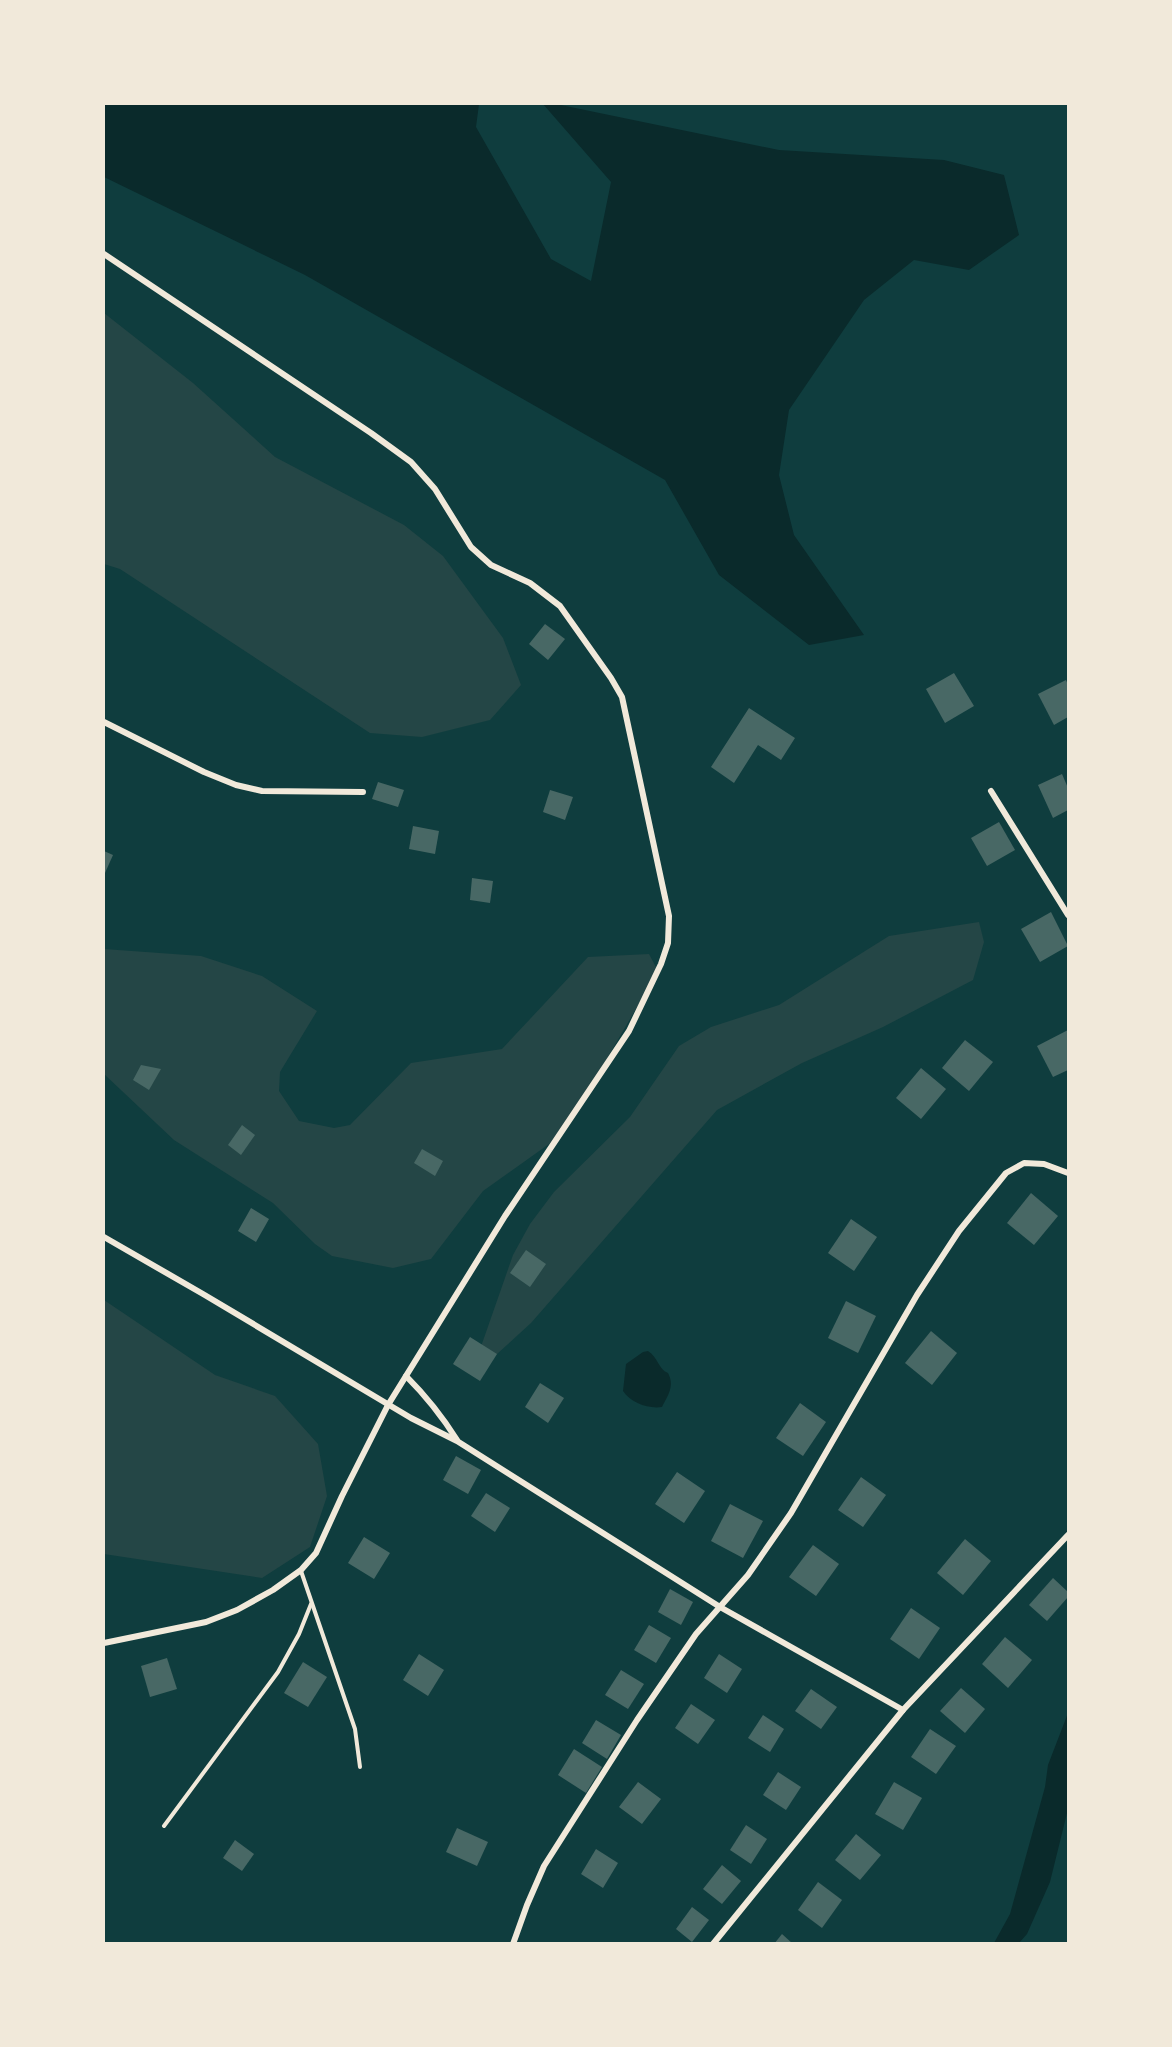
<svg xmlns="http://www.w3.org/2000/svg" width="1172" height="2047" font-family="Spectral,serif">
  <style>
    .green { fill: #244646 }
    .water { fill: #0a2a2b }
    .building { fill: #486865 }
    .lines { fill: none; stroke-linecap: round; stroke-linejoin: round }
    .service { stroke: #f1e9da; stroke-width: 4 }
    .minor { stroke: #f1e9da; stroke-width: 6 }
  </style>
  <rect width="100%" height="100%" fill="#0f3d3e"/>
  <g class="green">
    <path d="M 104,313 L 193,383 L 275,457 L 404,525 L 443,556 L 503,638 L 521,685 L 490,720 L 422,737 L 370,733 L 120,569 L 104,564 Z"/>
    <path d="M 979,922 L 984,942 L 973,980 L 883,1027 L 802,1063 L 717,1110 L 531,1323 L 497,1354 L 477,1358 L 513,1255 L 530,1224 L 554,1192 L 630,1117 L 679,1046 L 711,1027 L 779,1005 L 889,936 Z"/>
    <path d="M 104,949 L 201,956 L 262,976 L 317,1011 L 280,1072 L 279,1091 L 299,1121 L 334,1128 L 350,1125 L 411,1063 L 502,1049 L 588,957 L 649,954 L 658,971 L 563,1134 L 483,1191 L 431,1259 L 393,1268 L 332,1256 L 315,1244 L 273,1203 L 174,1140 L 104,1074 Z"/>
    <path d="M 104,1300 L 215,1375 L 275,1396 L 318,1444 L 327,1496 L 310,1547 L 262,1578 L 104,1554 Z"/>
  </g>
  <g class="water">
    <path d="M 104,104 L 479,104 L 476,127 L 551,259 L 591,281 L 611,182 L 543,104 L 556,104 L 779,150 L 944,160 L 1004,175 L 1019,235 L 969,270 L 914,260 L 864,300 L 789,410 L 779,475 L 794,535 L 864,635 L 809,645 L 719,575 L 665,480 L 305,275 L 104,177 Z"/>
    <path d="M 648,1351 C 658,1357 658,1369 668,1373 C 675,1386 668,1395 662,1407 C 648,1409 631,1403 623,1391 L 626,1364 L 643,1352 Z"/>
    <path d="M 1068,1713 L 1068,1809 L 1050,1882 L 1027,1934 L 1019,1943 L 994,1943 L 1010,1914 L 1045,1787 L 1048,1765 Z"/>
  </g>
  <g class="building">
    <path d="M 545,624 L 565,639 L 548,660 L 529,644 Z"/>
    <path d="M 954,673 L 974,706 L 945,723 L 926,689 Z"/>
    <path d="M 1066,680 L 1068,685 L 1068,717 L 1054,725 L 1038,694 Z"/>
    <path d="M 749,708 L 795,738 L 781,760 L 758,745 L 734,783 L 711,767 Z"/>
    <path d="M 1062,774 L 1068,788 L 1068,810 L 1053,818 L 1038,785 Z"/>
    <path d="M 378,782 L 404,790 L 398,807 L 372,799 Z"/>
    <path d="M 550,790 L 573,797 L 565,820 L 543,812 Z"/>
    <path d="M 999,822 L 1015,850 L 987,866 L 971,838 Z"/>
    <path d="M 413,826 L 439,831 L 435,854 L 409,849 Z"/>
    <path d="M 104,851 L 113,855 L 105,873 L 104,872 Z"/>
    <path d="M 472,878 L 493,881 L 490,903 L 470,900 Z"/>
    <path d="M 1051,912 L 1068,946 L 1040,962 L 1021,929 Z"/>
    <path d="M 1068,1030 L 1068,1070 L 1053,1077 L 1037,1046 Z"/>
    <path d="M 965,1040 L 993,1062 L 969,1091 L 942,1068 Z"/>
    <path d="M 141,1065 L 161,1069 L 149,1090 L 133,1080 Z"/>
    <path d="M 921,1068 L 946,1089 L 921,1119 L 896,1098 Z"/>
    <path d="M 242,1125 L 255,1135 L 241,1155 L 228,1145 Z"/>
    <path d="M 422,1149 L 443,1161 L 435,1176 L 414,1163 Z"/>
    <path d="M 1031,1193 L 1058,1216 L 1034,1245 L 1007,1223 Z"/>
    <path d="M 251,1208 L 269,1219 L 256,1242 L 238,1231 Z"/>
    <path d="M 851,1219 L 877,1237 L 854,1271 L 828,1253 Z"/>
    <path d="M 526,1250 L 546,1264 L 530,1287 L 510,1273 Z"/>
    <path d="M 846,1301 L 876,1316 L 858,1353 L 828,1338 Z"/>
    <path d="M 931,1331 L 957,1353 L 932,1385 L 905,1363 Z"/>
    <path d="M 470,1337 L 497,1354 L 480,1381 L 453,1364 Z"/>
    <path d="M 540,1383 L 564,1398 L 548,1423 L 525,1407 Z"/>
    <path d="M 800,1403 L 826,1422 L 803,1456 L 776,1438 Z"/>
    <path d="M 456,1456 L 481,1470 L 468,1494 L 443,1480 Z"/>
    <path d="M 677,1472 L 705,1491 L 684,1523 L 655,1504 Z"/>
    <path d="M 861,1477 L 886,1495 L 863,1527 L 838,1510 Z"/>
    <path d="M 486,1493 L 510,1508 L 495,1532 L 471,1516 Z"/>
    <path d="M 730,1504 L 763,1521 L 743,1558 L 711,1541 Z"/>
    <path d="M 364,1537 L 390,1553 L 374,1579 L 348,1563 Z"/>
    <path d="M 965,1539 L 991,1561 L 963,1595 L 937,1573 Z"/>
    <path d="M 813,1545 L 839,1564 L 816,1596 L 789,1577 Z"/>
    <path d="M 1053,1578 L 1068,1592 L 1068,1597 L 1047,1621 L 1029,1605 Z"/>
    <path d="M 670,1589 L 693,1602 L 681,1625 L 658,1612 Z"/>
    <path d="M 911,1608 L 940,1628 L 919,1659 L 890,1639 Z"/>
    <path d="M 649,1625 L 671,1638 L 656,1663 L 634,1650 Z"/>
    <path d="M 1005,1637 L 1032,1660 L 1008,1688 L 982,1664 Z"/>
    <path d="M 419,1654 L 444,1670 L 428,1696 L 403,1680 Z"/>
    <path d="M 719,1654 L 742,1669 L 727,1693 L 704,1678 Z"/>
    <path d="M 167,1658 L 177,1689 L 150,1697 L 141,1666 Z"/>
    <path d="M 303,1662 L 327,1677 L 308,1707 L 284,1693 Z"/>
    <path d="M 621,1670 L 644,1684 L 628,1709 L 605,1695 Z"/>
    <path d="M 961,1688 L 985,1709 L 965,1733 L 940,1711 Z"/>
    <path d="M 811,1689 L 837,1707 L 821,1729 L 795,1711 Z"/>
    <path d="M 691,1704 L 715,1720 L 698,1744 L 675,1728 Z"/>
    <path d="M 763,1715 L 784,1729 L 770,1752 L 748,1738 Z"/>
    <path d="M 596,1720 L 621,1735 L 607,1759 L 582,1743 Z"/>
    <path d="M 930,1729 L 956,1746 L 936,1774 L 911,1757 Z"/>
    <path d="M 574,1749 L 602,1767 L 586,1793 L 558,1775 Z"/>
    <path d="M 778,1772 L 801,1787 L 786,1810 L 763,1795 Z"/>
    <path d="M 638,1782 L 661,1799 L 642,1824 L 619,1807 Z"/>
    <path d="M 894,1782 L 922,1798 L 903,1830 L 875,1814 Z"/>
    <path d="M 746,1825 L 767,1839 L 751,1864 L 730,1850 Z"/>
    <path d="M 457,1828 L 488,1842 L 477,1866 L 446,1852 Z"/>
    <path d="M 856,1834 L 881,1855 L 860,1880 L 835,1860 Z"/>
    <path d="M 235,1840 L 254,1854 L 242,1871 L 223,1858 Z"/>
    <path d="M 596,1849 L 618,1863 L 603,1888 L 581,1874 Z"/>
    <path d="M 722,1865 L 741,1881 L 722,1904 L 703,1889 Z"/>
    <path d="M 818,1882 L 842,1900 L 822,1928 L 798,1910 Z"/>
    <path d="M 692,1907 L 709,1920 L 692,1942 L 676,1929 Z"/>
    <path d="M 782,1934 L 793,1944 L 774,1944 Z"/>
  </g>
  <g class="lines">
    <g class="service">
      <path d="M 301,1571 L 355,1729 L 360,1767"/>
      <path d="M 164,1826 L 278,1672 L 299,1634 L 311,1604"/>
    </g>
    <g class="minor">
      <path d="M 104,254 L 371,433 L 411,462 L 435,489 L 471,547 L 491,565 L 530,583 L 560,606 L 611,678 L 622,697 L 669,916 L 668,943 L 661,964 L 629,1031 L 505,1216 L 388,1405 L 342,1496 L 316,1553 L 301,1570 L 273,1590 L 237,1610 L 206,1622 L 104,1643"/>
      <path d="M 104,722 L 204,772 L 236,785 L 262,791 L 363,792"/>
      <path d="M 991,791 L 1068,915"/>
      <path d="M 104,1237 L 203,1294 L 411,1418 L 457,1441 L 720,1607 L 903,1710"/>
      <path d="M 406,1376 C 426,1396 442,1416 457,1440"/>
      <path d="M 513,1944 L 527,1905 L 544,1866 L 637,1720 L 696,1634 L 748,1575 L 791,1513 L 917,1295 L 959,1231 L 1006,1173 L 1024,1163 L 1044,1164 L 1068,1173"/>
      <path d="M 713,1944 L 903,1710 L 1068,1535"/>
    </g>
  </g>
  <rect width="1172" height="2047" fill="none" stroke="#f1e9da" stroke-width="210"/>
</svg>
